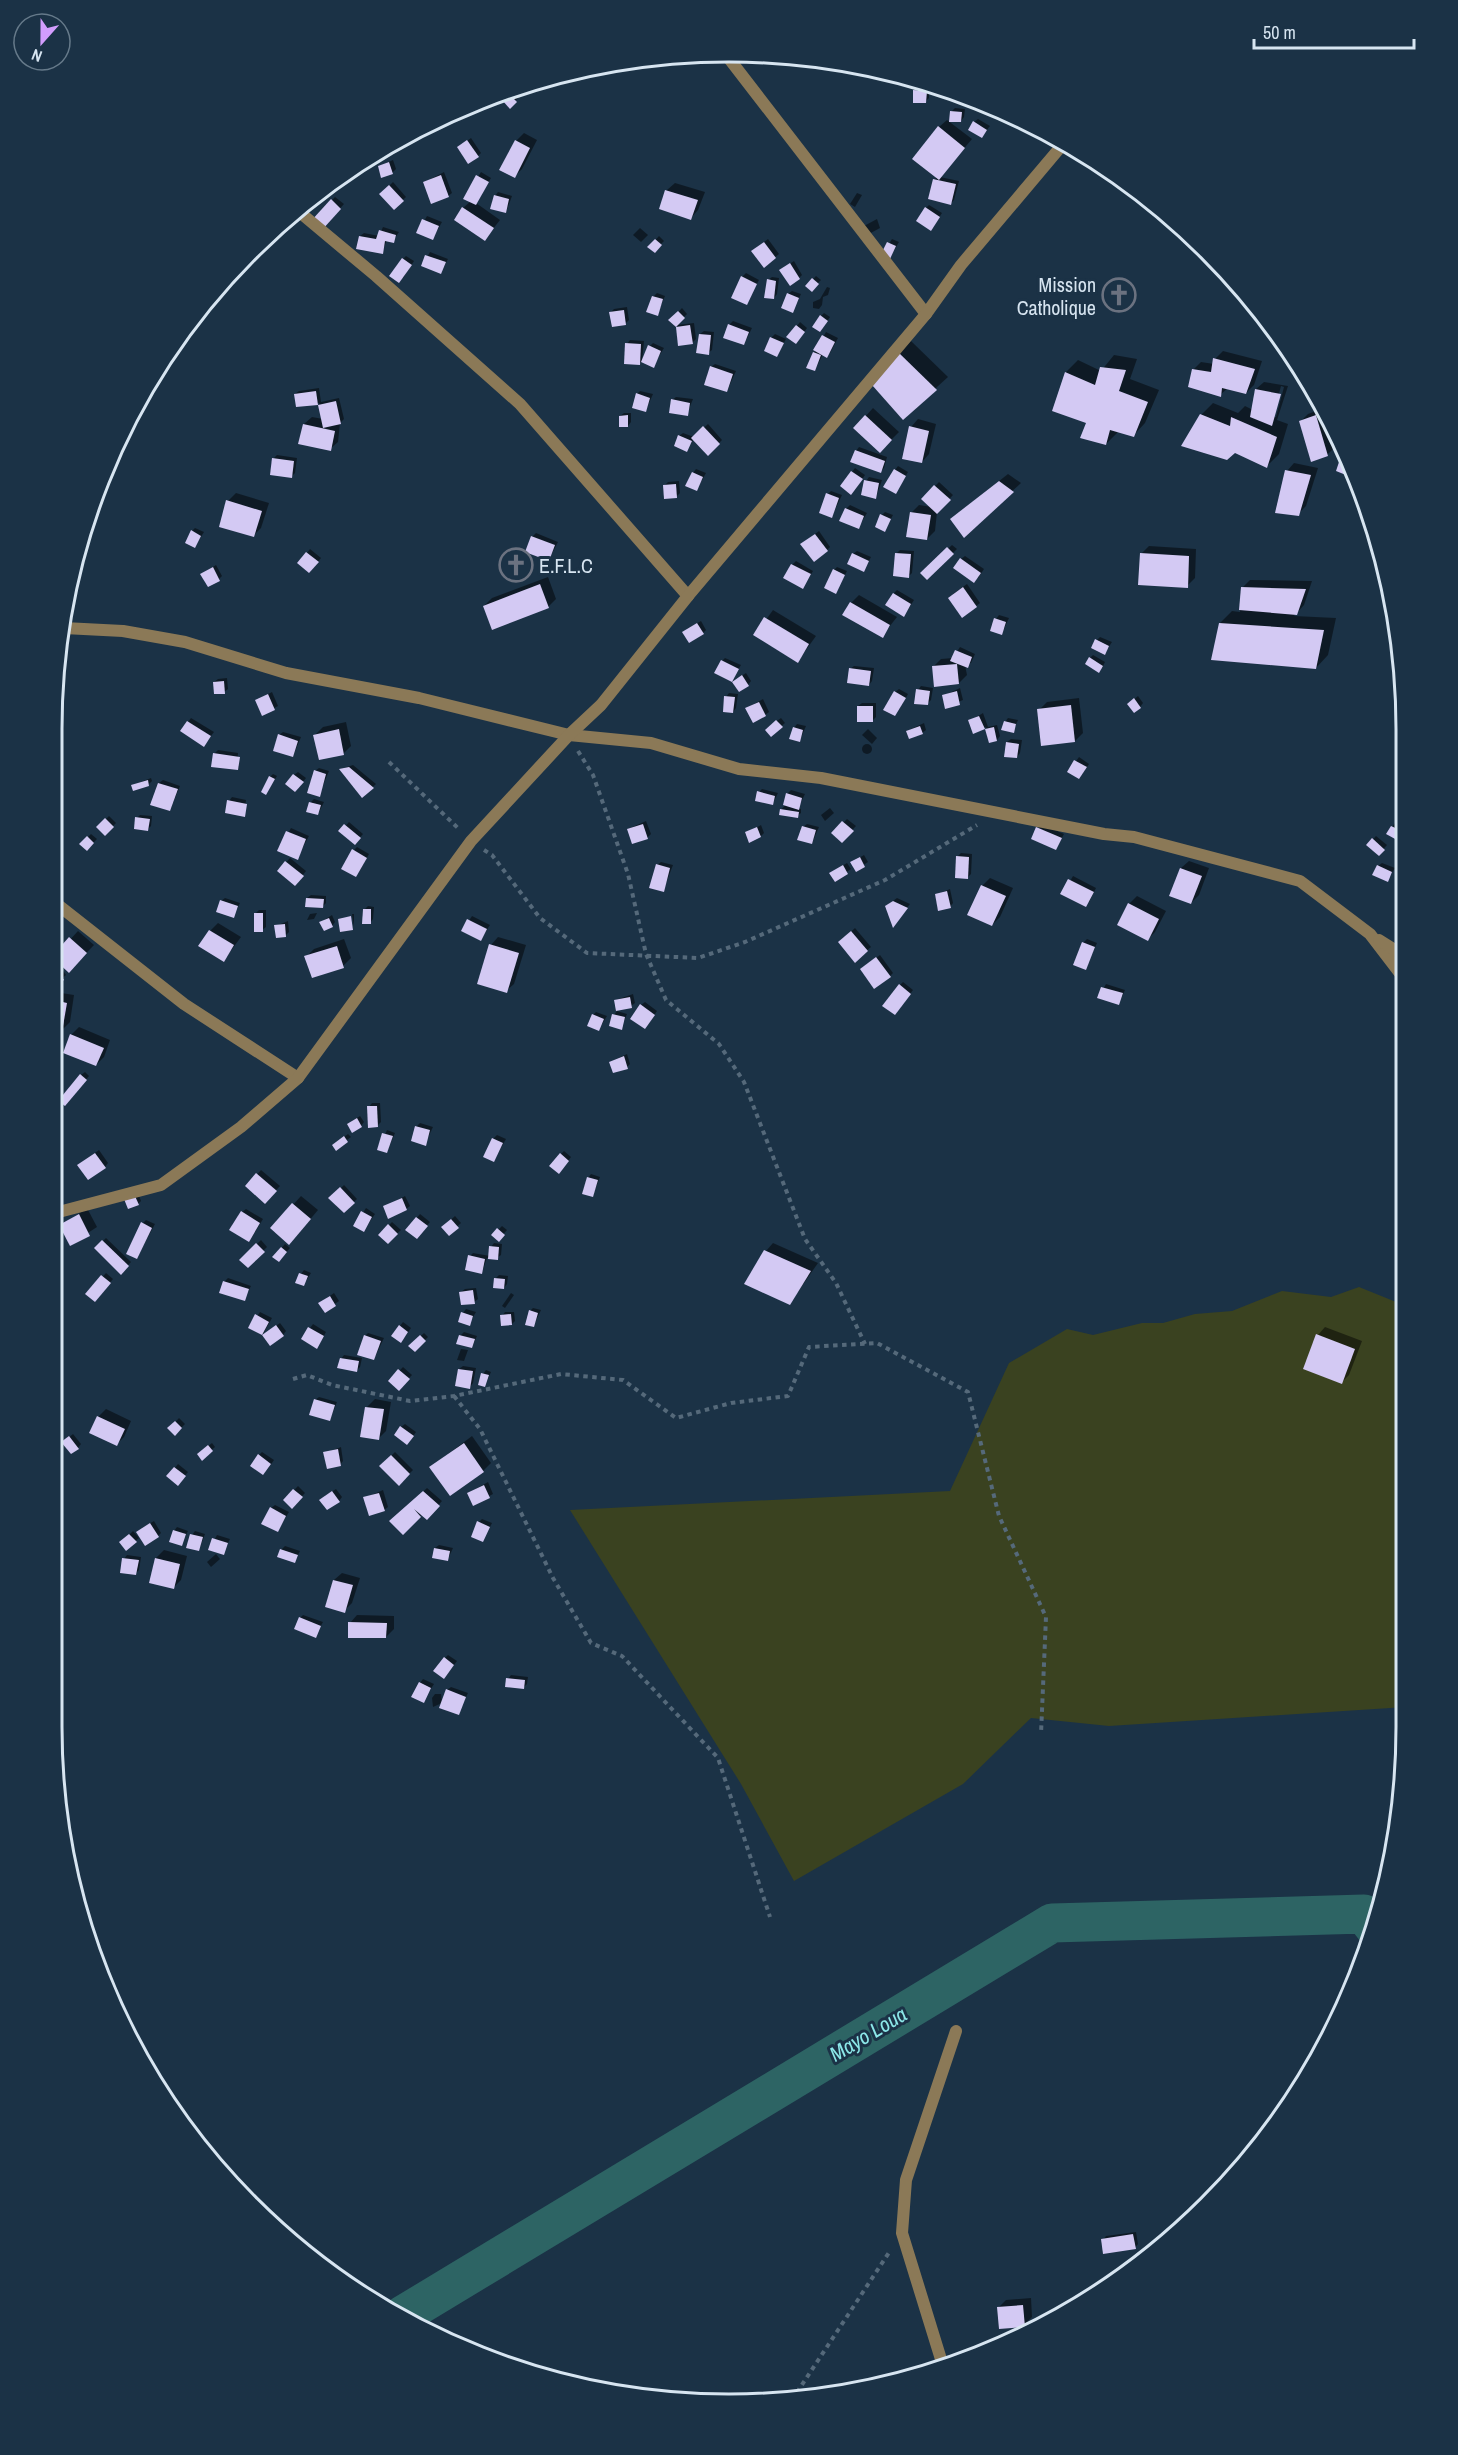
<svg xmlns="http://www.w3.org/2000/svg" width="1458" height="2455" font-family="'Archivo Narrow',sans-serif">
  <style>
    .green { fill: #3a4220 }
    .shadow { fill: #0007; fill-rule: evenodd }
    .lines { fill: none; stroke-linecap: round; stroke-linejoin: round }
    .river { stroke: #2d6464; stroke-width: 39 }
    .building { fill: #d3c9f3 }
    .path { stroke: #55697a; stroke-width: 4; stroke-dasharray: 4.5 4.5; stroke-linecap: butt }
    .street { stroke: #8b7957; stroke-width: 12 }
    .labels { text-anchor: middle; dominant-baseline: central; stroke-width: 6; stroke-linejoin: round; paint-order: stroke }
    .poi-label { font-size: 20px; fill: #d7e5f1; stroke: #1b3246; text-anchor: end }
    .water-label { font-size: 21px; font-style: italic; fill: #8ce8e9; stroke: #1b3246 }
    .rim { fill: none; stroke: #d7e5f1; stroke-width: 3 }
  </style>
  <rect width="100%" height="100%" fill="#1b3246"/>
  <path class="green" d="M 1359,1287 L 1406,1306 L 1406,1707 L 1109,1726 L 1031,1718 L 963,1784 L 794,1881 L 741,1784 L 570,1510 L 950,1491 L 1009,1363 L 1067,1329 L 1093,1335 L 1142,1323 L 1163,1323 L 1195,1314 L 1232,1311 L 1282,1291 L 1331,1297 Z"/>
  <g class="shadow">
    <path d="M 918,87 L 929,88 L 929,98 L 925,102 L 915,91 Z"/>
    <path d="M 513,91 L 519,97 L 510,106 L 504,100 Z"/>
    <path d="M 955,108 L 965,109 L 964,117 L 961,121 L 951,112 Z"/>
    <path d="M 1012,115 L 1019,119 L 1015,124 L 1009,120 Z"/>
    <path d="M 978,119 L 990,126 L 982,136 L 974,122 Z"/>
    <path d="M 947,120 L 972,139 L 940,177 L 959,181 L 954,200 L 951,203 L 934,180 L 937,177 L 939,127 Z"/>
    <path d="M 524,133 L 537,140 L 522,169 L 515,176 L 516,141 Z"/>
    <path d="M 471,138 L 481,153 L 478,156 L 459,147 Z"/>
    <path d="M 393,160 L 396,169 L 392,173 L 380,166 Z"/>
    <path d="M 444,172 L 452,193 L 448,196 L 425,182 Z"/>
    <path d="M 481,172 L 491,178 L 476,203 L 500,220 L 485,239 L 463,208 L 471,201 L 465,198 Z"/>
    <path d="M 393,182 L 406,197 L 394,208 L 381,194 Z"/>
    <path d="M 675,183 L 705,192 L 698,210 L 691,218 L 661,208 L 667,190 Z"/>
    <path d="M 498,192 L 512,196 L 506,212 L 495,196 Z"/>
    <path d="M 857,193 L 862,195 L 855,207 L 850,204 Z"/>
    <path d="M 335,197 L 344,204 L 322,228 L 313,221 Z"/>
    <path d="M 929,205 L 942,213 L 934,225 L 926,208 Z"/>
    <path d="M 427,216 L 442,222 L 433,238 L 418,232 Z"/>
    <path d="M 877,219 L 880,228 L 867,235 L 864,226 Z"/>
    <path d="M 383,227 L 399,232 L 393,241 L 387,240 L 382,252 L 360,236 L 364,233 L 379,236 Z"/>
    <path d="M 640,228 L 648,235 L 641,242 L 633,235 Z"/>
    <path d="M 659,236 L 664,241 L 654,251 L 649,247 Z"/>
    <path d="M 768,239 L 779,254 L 764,266 L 756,248 Z"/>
    <path d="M 892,239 L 899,242 L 890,257 L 883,254 Z"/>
    <path d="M 430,252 L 448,259 L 441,272 L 423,265 Z"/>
    <path d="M 406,256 L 414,261 L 403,278 L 403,259 Z"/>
    <path d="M 794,261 L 802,275 L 799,278 L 785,267 Z"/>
    <path d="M 746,273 L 759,280 L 746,303 L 742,277 Z"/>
    <path d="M 816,276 L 821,280 L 815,286 L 807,286 Z"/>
    <path d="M 772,277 L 779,278 L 777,294 L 774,298 L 768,280 Z"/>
    <path d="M 827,287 L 830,288 L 828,295 L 823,297 L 822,305 L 819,309 L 813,308 L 813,302 L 820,299 Z"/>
    <path d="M 792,291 L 801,294 L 793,311 L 788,294 Z"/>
    <path d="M 657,293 L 665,296 L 657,314 L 653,297 Z"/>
    <path d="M 627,307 L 629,320 L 625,324 L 611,312 L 614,309 Z"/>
    <path d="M 682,308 L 687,314 L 676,325 L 671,320 Z"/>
    <path d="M 824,313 L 830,317 L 823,327 L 821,316 Z"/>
    <path d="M 733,321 L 752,328 L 744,344 L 729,325 Z"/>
    <path d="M 800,322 L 807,328 L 799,339 L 797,326 Z"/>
    <path d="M 694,323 L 696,339 L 692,343 L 679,344 L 677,325 Z"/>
    <path d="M 704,331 L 714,332 L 712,350 L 708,353 L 700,334 Z"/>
    <path d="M 826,332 L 838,338 L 830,353 L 823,354 L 815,370 L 814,353 Z"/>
    <path d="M 775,334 L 786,339 L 777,355 L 771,338 Z"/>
    <path d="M 630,340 L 644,341 L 642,361 L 639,364 L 627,344 Z"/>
    <path d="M 911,341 L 948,377 L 903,418 L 899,353 Z"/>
    <path d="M 653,343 L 664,348 L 653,366 L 650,346 Z"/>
    <path d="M 1223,351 L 1262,361 L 1254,385 L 1246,393 L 1228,388 L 1220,395 L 1193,370 L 1201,362 L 1214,364 L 1215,359 Z"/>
    <path d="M 1114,355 L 1137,359 L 1130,379 L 1159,390 L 1145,423 L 1133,436 L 1119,431 L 1106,444 L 1088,422 L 1066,372 L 1078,360 L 1101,371 Z"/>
    <path d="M 715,364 L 736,371 L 727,391 L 711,367 Z"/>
    <path d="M 1264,382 L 1288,386 L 1277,420 L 1288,424 L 1279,454 L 1267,466 L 1201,415 L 1213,403 L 1238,413 L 1245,406 L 1253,410 L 1256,389 ZM 1281,386 L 1284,387 L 1276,417 L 1273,417 Z"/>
    <path d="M 319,388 L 321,402 L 339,398 L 344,419 L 340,423 L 338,442 L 330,449 L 304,424 L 312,417 L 323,419 L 319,403 L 297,406 L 295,394 L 299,391 Z"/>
    <path d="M 640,391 L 653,394 L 646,410 L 637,394 Z"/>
    <path d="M 676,397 L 693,399 L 687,414 L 672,400 Z"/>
    <path d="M 873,408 L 899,432 L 880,451 L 855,428 Z"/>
    <path d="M 1324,408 L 1335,447 L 1327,455 L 1300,422 L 1308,414 Z"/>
    <path d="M 624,413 L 631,413 L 631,422 L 628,426 L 620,416 Z"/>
    <path d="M 918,419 L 936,424 L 929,454 L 922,462 L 911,427 Z"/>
    <path d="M 708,424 L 722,440 L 708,454 L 694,438 L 687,450 L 679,436 L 683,433 L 694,437 Z"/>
    <path d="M 859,447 L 887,457 L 884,468 L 881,471 L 856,451 Z"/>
    <path d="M 277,455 L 297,458 L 295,473 L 291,477 L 274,458 Z"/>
    <path d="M 1294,463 L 1318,468 L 1306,506 L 1298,514 L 1287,471 Z"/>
    <path d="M 898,466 L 908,472 L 896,492 L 895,470 Z"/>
    <path d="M 855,468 L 865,475 L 855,490 L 852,472 Z"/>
    <path d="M 696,469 L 706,473 L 697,489 L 693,473 Z"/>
    <path d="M 1008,474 L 1021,483 L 964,536 L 960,512 Z"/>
    <path d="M 869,477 L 882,480 L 876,497 L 866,481 Z"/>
    <path d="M 679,481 L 680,493 L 677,496 L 664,486 L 668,482 Z"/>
    <path d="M 939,482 L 953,495 L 937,512 L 935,531 L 927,539 L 911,513 L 919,505 L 932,507 L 923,499 Z"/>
    <path d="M 831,491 L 842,495 L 832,516 L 828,494 Z"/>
    <path d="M 236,493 L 269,503 L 261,528 L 253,536 L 228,501 Z"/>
    <path d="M 850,505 L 867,513 L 858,528 L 846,509 Z"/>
    <path d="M 885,512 L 893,515 L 885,530 L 882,515 Z"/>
    <path d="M 195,528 L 204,532 L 195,546 L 192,531 Z"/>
    <path d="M 819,531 L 830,547 L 827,550 L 806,541 Z"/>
    <path d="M 536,533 L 558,542 L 549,559 L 532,537 Z"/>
    <path d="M 952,545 L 957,549 L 927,578 L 922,573 Z"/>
    <path d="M 1149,546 L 1196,549 L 1195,578 L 1187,586 L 1141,554 Z"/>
    <path d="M 310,549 L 321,558 L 313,568 L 307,553 Z"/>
    <path d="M 900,550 L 914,551 L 912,573 L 909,576 L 897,553 Z"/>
    <path d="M 857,551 L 871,557 L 864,570 L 853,554 Z"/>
    <path d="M 965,556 L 984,569 L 978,578 L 961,559 Z"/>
    <path d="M 796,561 L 813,571 L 803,587 L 792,565 Z"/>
    <path d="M 216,565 L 222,576 L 219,579 L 202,574 Z"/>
    <path d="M 837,567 L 847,571 L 836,592 L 834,570 Z"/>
    <path d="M 548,577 L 556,599 L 548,607 L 484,606 L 492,598 Z"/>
    <path d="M 1250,580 L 1312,581 L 1304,605 L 1294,616 L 1336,618 L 1328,655 L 1316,668 L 1220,623 L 1232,611 L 1240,612 L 1242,588 Z"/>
    <path d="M 967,584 L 980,603 L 976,606 L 953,594 Z"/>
    <path d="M 897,590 L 914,600 L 907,611 L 894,593 Z"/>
    <path d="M 859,595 L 897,617 L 882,636 L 851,603 Z"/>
    <path d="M 773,610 L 816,636 L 798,661 L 755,635 Z"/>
    <path d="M 999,615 L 1009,618 L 1002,633 L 996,619 Z"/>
    <path d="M 701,621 L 706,630 L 703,633 L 687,629 Z"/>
    <path d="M 1100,637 L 1112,642 L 1104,654 L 1097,640 Z"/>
    <path d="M 960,647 L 975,654 L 971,663 L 965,665 L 967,675 L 959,683 L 933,667 L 941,659 L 953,658 Z"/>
    <path d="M 1093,655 L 1105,662 L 1102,668 L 1090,658 Z"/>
    <path d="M 725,658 L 741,665 L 732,680 L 722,661 Z"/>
    <path d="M 854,666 L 874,668 L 872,681 L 869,685 L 850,669 Z"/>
    <path d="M 746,673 L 751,681 L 748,685 L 737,679 Z"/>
    <path d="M 227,678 L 228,689 L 224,692 L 214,682 L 218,679 Z"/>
    <path d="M 921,686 L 933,688 L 931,700 L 927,704 L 918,690 Z"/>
    <path d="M 960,688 L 963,700 L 946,707 L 943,696 Z"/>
    <path d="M 899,689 L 908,694 L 898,711 L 895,692 Z"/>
    <path d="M 272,692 L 278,706 L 263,714 L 257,700 Z"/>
    <path d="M 729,693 L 738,694 L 736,708 L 733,712 L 726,697 Z"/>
    <path d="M 1138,696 L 1143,703 L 1140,707 L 1132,701 Z"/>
    <path d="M 1079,698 L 1083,733 L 1075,741 L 1039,710 L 1047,702 Z"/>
    <path d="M 763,699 L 769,712 L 765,715 L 747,708 Z"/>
    <path d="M 862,703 L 876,703 L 876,717 L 873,720 L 858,706 Z"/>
    <path d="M 983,713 L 988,727 L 997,725 L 1000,736 L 997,740 L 990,741 L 986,727 L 974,732 L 970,721 Z"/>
    <path d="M 191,718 L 214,732 L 204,745 L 188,722 Z"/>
    <path d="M 781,718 L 785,723 L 771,735 L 770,726 Z"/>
    <path d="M 1008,718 L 1018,720 L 1013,731 L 1005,722 Z"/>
    <path d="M 346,722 L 351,746 L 343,754 L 315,735 L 323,727 Z"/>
    <path d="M 924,723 L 926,730 L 922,733 L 907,731 Z"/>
    <path d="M 797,724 L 806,726 L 800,740 L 794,728 Z"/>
    <path d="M 868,729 L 877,738 L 872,744 L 862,735 Z"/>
    <path d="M 283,732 L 301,737 L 293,756 L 279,735 Z"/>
    <path d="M 1011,739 L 1022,740 L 1020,753 L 1017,757 L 1007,742 Z"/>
    <circle cx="867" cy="749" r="5"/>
    <path d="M 218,750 L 238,753 L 237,766 L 239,766 L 238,768 L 214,754 Z"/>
    <path d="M 1079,757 L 1089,764 L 1082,774 L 1069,771 Z"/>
    <path d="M 353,765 L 376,784 L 363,796 L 341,769 Z"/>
    <path d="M 319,768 L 329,771 L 319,795 L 315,771 Z"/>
    <path d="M 298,772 L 306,778 L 299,787 L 294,775 Z"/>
    <path d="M 273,774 L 277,776 L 266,793 L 270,777 Z"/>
    <path d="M 151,778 L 152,781 L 148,785 L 133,785 Z"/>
    <path d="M 163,780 L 180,786 L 170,810 L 159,783 Z"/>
    <path d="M 53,786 L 63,790 L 55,805 L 53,804 Z"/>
    <path d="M 762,789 L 778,793 L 773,803 L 759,792 Z"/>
    <path d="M 791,790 L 805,794 L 798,808 L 801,809 L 801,813 L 797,816 L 781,810 L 786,804 L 787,794 Z"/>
    <path d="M 232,797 L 246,800 L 244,816 L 229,801 Z"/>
    <path d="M 314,799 L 324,802 L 318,814 L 311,802 Z"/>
    <path d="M 830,808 L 834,813 L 825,821 L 821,815 Z"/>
    <path d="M 140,815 L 152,816 L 151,826 L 148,829 L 137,818 Z"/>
    <path d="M 109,816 L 116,823 L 105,834 L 98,827 Z"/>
    <path d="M 847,819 L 856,826 L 842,841 L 833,833 Z"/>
    <path d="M 646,821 L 651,834 L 647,838 L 628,829 Z"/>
    <path d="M 349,822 L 363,834 L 355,843 L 341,831 Z"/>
    <path d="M 1395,823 L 1404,828 L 1397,838 L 1392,827 Z"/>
    <path d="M 807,824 L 819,827 L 812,843 L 803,827 Z"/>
    <path d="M 1041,824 L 1064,834 L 1056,848 L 1033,838 Z"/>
    <path d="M 761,825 L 764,833 L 761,836 L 747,833 Z"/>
    <path d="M 291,828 L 309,836 L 297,858 L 279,850 Z"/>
    <path d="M 91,834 L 97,839 L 87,849 L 81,844 Z"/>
    <path d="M 1376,836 L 1387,845 L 1379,854 L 1368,845 Z"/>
    <path d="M 357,847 L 369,854 L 359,872 L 354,850 Z"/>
    <path d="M 961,853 L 972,854 L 971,874 L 968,877 L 957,857 Z"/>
    <path d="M 864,855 L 868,862 L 856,870 L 852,862 Z"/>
    <path d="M 290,858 L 306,871 L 299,880 L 279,870 Z"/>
    <path d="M 1189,861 L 1209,868 L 1199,895 L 1191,903 L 1181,868 Z"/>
    <path d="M 661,862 L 673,865 L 663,891 L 657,865 Z"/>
    <path d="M 847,863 L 851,869 L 835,880 L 835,870 Z"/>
    <path d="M 1382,863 L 1395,868 L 1387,880 L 1378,866 Z"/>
    <path d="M 1073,876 L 1096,888 L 1089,902 L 1063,894 Z"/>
    <path d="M 990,878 L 1013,888 L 1000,917 L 992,925 L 982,886 Z"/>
    <path d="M 950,889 L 953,903 L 950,907 L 936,895 Z"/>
    <path d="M 311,895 L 326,896 L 326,903 L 322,907 L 307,898 Z"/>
    <path d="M 1137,896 L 1166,911 L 1155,932 L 1148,939 L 1129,904 Z"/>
    <path d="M 225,898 L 240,903 L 233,917 L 221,901 Z"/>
    <path d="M 897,898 L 910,904 L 896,922 L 886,906 Z"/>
    <path d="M 368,906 L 374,907 L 373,919 L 370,923 L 364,910 Z"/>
    <path d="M 259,910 L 266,910 L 266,927 L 262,930 L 256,913 Z"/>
    <path d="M 317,913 L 314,919 L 307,920 L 310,914 Z"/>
    <path d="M 352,914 L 354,914 L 354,927 Z"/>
    <path d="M 332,915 L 335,922 L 332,926 L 321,922 Z"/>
    <path d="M 472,916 L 490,925 L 481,939 L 463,930 Z"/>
    <path d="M 288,921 L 289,932 L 286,935 L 276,926 Z"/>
    <path d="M 218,923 L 241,937 L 224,960 L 210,931 Z"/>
    <path d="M 855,928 L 871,947 L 855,960 L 840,942 Z"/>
    <path d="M 78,931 L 94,945 L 69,971 L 54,957 Z"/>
    <path d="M 498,937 L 526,945 L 514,984 L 506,991 L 491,945 Z"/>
    <path d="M 344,939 L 351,958 L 343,966 L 306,957 L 314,949 Z"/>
    <path d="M 1087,939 L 1097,943 L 1085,969 L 1083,943 Z"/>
    <path d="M 880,955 L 893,973 L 890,976 L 865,966 Z"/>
    <path d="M 60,966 L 66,975 L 55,984 L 54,971 Z"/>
    <path d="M 903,982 L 913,990 L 898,1010 L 900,985 Z"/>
    <path d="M 1106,984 L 1125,990 L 1119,1003 L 1099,997 Z"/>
    <path d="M 55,992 L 74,995 L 70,1022 L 62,1030 L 54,1029 Z"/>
    <path d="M 633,994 L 635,1003 L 631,1006 L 616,1000 Z"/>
    <path d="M 645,1002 L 657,1011 L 648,1024 L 641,1005 Z"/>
    <path d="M 617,1011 L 627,1014 L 621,1028 L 614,1015 Z"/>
    <path d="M 596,1012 L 607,1016 L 599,1029 L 593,1015 Z"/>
    <path d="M 79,1027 L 110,1040 L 104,1057 L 96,1065 L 71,1035 Z"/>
    <path d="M 627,1054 L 630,1064 L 627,1067 L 610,1062 Z"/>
    <path d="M 85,1072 L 89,1076 L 68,1101 L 81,1075 Z"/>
    <path d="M 372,1103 L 380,1103 L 381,1122 L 377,1126 L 369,1107 Z"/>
    <path d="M 360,1116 L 364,1122 L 361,1126 L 352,1121 Z"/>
    <path d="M 420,1123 L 433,1127 L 425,1144 L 416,1127 Z"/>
    <path d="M 387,1130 L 395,1133 L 387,1152 L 379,1149 Z"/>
    <path d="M 348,1134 L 351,1137 L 336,1148 L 337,1142 Z"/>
    <path d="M 497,1135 L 506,1139 L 494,1160 L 493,1139 Z"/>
    <path d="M 99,1150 L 108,1163 L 105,1167 L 82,1162 Z"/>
    <path d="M 564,1151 L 571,1157 L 562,1169 L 561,1154 Z"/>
    <path d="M 261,1170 L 280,1186 L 265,1202 L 247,1186 Z"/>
    <path d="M 591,1174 L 600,1177 L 593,1195 L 588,1178 Z"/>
    <path d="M 344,1185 L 357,1199 L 344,1211 L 331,1198 Z"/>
    <path d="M 138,1193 L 141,1201 L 138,1204 L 129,1196 Z"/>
    <path d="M 301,1196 L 318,1210 L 297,1235 L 272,1228 Z"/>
    <path d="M 405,1196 L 410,1206 L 406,1209 L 385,1207 Z"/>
    <path d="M 87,1208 L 97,1227 L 71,1244 L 61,1226 Z"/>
    <path d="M 366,1208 L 375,1214 L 364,1230 L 355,1225 Z"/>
    <path d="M 246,1209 L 263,1219 L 252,1237 L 242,1212 Z"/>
    <path d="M 420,1214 L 430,1222 L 420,1234 L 407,1230 Z"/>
    <path d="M 455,1216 L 461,1223 L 449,1234 L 443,1227 Z"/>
    <path d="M 146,1220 L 155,1224 L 137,1257 L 143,1223 Z"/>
    <path d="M 392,1222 L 401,1230 L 388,1242 L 380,1235 Z"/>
    <path d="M 502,1226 L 507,1230 L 499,1239 L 493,1235 Z"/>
    <path d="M 106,1238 L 131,1262 L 121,1273 L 96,1248 Z"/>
    <path d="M 261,1240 L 267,1247 L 248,1266 L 241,1260 Z"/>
    <path d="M 494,1243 L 502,1244 L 501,1255 L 497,1258 L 487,1258 L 482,1272 L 470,1256 L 473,1253 L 490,1256 L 491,1247 Z"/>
    <path d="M 773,1243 L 818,1263 L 790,1303 L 766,1251 Z"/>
    <path d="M 285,1244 L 290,1248 L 279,1260 L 274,1257 Z"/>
    <path d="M 304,1270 L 311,1273 L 304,1284 L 301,1274 Z"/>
    <path d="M 106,1273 L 113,1279 L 95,1300 L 87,1294 Z"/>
    <path d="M 499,1275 L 508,1276 L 507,1284 L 504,1288 L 495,1279 Z"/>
    <path d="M 228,1278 L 251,1286 L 244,1299 L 224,1282 Z"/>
    <path d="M 476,1288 L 478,1299 L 474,1302 L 461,1292 L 465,1289 Z"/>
    <path d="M 334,1293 L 339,1301 L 325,1311 L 320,1303 Z"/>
    <path d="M 511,1293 L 514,1295 L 505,1308 L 502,1306 Z"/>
    <path d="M 533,1308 L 541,1310 L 534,1325 L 530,1311 Z"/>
    <path d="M 466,1309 L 476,1312 L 469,1324 L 463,1313 Z"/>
    <path d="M 260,1312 L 272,1318 L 263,1334 L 250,1327 Z"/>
    <path d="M 505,1312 L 514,1312 L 515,1321 L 512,1324 L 502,1316 Z"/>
    <path d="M 403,1322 L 411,1328 L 404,1338 L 400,1326 Z"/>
    <path d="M 280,1323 L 286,1331 L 283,1335 L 264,1335 Z"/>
    <path d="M 313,1324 L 326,1332 L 320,1343 L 303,1338 Z"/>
    <path d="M 1325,1327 L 1362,1341 L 1349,1375 L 1342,1382 L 1318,1335 Z"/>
    <path d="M 464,1332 L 477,1336 L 472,1347 L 460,1336 Z"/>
    <path d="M 368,1333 L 384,1338 L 374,1359 L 365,1336 Z"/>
    <path d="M 424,1333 L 428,1337 L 415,1350 L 410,1346 Z"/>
    <path d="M 461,1349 L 468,1350 L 464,1361 L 457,1360 Z"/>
    <path d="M 344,1355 L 362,1358 L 360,1367 L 357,1370 L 341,1359 Z"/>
    <path d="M 463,1366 L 476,1368 L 473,1383 L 470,1387 L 459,1369 Z"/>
    <path d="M 403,1367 L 412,1375 L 399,1389 L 390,1381 Z"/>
    <path d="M 486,1370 L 491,1372 L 485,1385 L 483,1374 Z"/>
    <path d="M 319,1397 L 337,1402 L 330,1419 L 315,1400 Z"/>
    <path d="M 375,1399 L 391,1402 L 386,1431 L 378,1439 L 367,1407 Z"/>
    <path d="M 106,1409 L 131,1421 L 124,1437 L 117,1444 L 98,1417 Z"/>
    <path d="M 179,1418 L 185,1424 L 175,1434 L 170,1428 Z"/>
    <path d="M 405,1424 L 416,1432 L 411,1439 L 401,1427 Z"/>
    <path d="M 73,1434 L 81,1444 L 78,1448 L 67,1439 Z"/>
    <path d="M 472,1436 L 491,1463 L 483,1471 L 431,1467 Z"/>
    <path d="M 212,1443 L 215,1447 L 202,1458 L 202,1451 Z"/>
    <path d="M 341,1447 L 343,1461 L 340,1465 L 325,1453 Z"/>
    <path d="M 262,1452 L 274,1460 L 267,1470 L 259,1455 Z"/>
    <path d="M 395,1452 L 413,1470 L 399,1484 L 381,1466 Z"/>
    <path d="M 178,1464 L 188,1472 L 178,1484 L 175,1468 Z"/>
    <path d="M 488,1482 L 493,1494 L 474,1504 L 469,1493 Z"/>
    <path d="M 298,1486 L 305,1493 L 292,1507 L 285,1500 Z"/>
    <path d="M 427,1488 L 442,1501 L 427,1518 L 422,1514 L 403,1533 L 391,1521 Z"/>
    <path d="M 336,1489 L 342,1497 L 339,1501 L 325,1496 Z"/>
    <path d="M 383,1490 L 388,1507 L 384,1510 L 365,1498 Z"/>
    <path d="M 275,1505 L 289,1512 L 278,1530 L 271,1508 Z"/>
    <path d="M 482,1519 L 492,1523 L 483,1540 L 479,1522 Z"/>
    <path d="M 154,1521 L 161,1533 L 158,1536 L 142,1528 Z"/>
    <path d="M 177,1527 L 188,1531 L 181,1544 L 174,1531 Z"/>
    <path d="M 133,1531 L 139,1538 L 126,1549 L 121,1543 Z"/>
    <path d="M 195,1531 L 205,1534 L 199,1550 L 192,1535 Z"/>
    <path d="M 217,1535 L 230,1539 L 223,1553 L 210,1549 Z"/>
    <path d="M 439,1545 L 453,1548 L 448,1559 L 435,1548 Z"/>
    <path d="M 285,1546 L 300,1551 L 295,1561 L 281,1550 Z"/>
    <path d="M 164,1550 L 187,1556 L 181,1580 L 173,1588 L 151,1581 L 156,1558 Z"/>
    <path d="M 216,1554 L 220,1559 L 211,1567 L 207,1562 Z"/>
    <path d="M 127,1555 L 141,1557 L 139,1570 L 136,1573 L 124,1559 Z"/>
    <path d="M 342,1573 L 360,1578 L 352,1603 L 344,1611 L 334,1580 Z"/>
    <path d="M 303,1615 L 323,1622 L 315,1636 L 300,1618 Z"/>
    <path d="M 357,1615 L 394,1616 L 394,1629 L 386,1637 L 350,1623 Z"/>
    <path d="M 448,1655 L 457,1661 L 447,1674 L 445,1658 Z"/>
    <path d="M 511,1675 L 528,1677 L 527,1684 L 524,1687 L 508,1679 Z"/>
    <path d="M 423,1679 L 434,1684 L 423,1701 L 420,1683 Z"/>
    <path d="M 451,1687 L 468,1693 L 458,1713 L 447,1690 Z"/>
    <path d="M 435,1694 L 441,1694 L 442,1703 L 433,1707 L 432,1698 Z"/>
    <path d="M 1136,2232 L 1138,2244 L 1135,2248 L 1103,2240 L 1106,2236 Z"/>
    <path d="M 1145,2254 L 1146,2260 L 1136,2268 L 1133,2258 Z"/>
    <path d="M 1031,2298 L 1032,2317 L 1024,2325 L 998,2308 L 1006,2300 Z"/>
  </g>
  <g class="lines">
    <path class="river" d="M 403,2315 L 1052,1923 L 1364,1914 L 1374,1927"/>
  </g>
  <g class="building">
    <path d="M 913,90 L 927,91 L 926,103 L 913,103 Z"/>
    <path d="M 509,94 L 517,102 L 510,109 L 502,100 Z"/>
    <path d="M 950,111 L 962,112 L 961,122 L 949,122 Z"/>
    <path d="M 973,121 L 987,130 L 982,138 L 968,130 Z"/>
    <path d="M 938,126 L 965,148 L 939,180 L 912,159 Z"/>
    <path d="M 467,140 L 479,157 L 468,164 L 457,147 Z"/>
    <path d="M 515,140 L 530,148 L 515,178 L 499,170 Z"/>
    <path d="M 389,162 L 393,174 L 381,178 L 378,166 Z"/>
    <path d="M 441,175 L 449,197 L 431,204 L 423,182 Z"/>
    <path d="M 476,175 L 489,182 L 476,205 L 463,199 Z"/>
    <path d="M 933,179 L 956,184 L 951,205 L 928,199 Z"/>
    <path d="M 389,185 L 404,201 L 394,210 L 379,194 Z"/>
    <path d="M 665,190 L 698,200 L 691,220 L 659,209 Z"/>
    <path d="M 494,195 L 509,199 L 506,213 L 490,209 Z"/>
    <path d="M 331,199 L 341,209 L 322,230 L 311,221 Z"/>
    <path d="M 462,207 L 494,228 L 485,241 L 454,220 Z"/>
    <path d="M 925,207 L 940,217 L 931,231 L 916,221 Z"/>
    <path d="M 422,219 L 439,226 L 433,240 L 416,233 Z"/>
    <path d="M 379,230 L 396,235 L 394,243 L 385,241 L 383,254 L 356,249 L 359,236 L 376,239 Z"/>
    <path d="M 655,239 L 662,245 L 655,253 L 647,247 Z"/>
    <path d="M 764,242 L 776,258 L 764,268 L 751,251 Z"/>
    <path d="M 887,242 L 896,246 L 890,259 L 881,254 Z"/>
    <path d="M 425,255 L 446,262 L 441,274 L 421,266 Z"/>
    <path d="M 402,258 L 412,265 L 399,283 L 389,276 Z"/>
    <path d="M 790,263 L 800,279 L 790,286 L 779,270 Z"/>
    <path d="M 741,276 L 757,284 L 747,305 L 731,298 Z"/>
    <path d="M 812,278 L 819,284 L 812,292 L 805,286 Z"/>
    <path d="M 767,279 L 776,281 L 774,299 L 764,298 Z"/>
    <path d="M 787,293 L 799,298 L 793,313 L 781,308 Z"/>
    <path d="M 652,296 L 663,299 L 658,316 L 646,312 Z"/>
    <path d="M 624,310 L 626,325 L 612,327 L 609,312 Z"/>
    <path d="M 678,311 L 685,318 L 676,327 L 668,320 Z"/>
    <path d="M 820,315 L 828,321 L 820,332 L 812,327 Z"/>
    <path d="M 728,324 L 749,332 L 744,345 L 723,338 Z"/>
    <path d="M 690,325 L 693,344 L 678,346 L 676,327 Z"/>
    <path d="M 796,325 L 805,332 L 796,344 L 786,337 Z"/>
    <path d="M 699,334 L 711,335 L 709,355 L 696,353 Z"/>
    <path d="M 822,335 L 835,342 L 827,358 L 813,350 Z"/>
    <path d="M 770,337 L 784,343 L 777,357 L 764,351 Z"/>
    <path d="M 625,343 L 641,344 L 640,365 L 624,364 Z"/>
    <path d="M 648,345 L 661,351 L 654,368 L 641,362 Z"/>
    <path d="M 813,352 L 821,355 L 815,371 L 806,368 Z"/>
    <path d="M 898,352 L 937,390 L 903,420 L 872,385 Z"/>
    <path d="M 1213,358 L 1255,369 L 1246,394 L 1222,388 L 1221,397 L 1188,387 L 1192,369 L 1211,372 Z"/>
    <path d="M 710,366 L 733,374 L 727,392 L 704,385 Z"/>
    <path d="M 1100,367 L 1126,370 L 1119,391 L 1148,402 L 1134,437 L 1110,430 L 1106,445 L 1080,438 L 1086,423 L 1052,411 L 1065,372 L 1095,385 Z"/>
    <path d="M 1255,389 L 1281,394 L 1272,426 L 1250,417 Z"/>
    <path d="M 316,391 L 318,405 L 296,407 L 294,394 Z"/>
    <path d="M 636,393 L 650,398 L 646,412 L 632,408 Z"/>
    <path d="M 671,399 L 690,403 L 688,416 L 669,413 Z"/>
    <path d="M 336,401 L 341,424 L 323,428 L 318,405 Z"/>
    <path d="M 1200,414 L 1230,426 L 1231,417 L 1277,437 L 1267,468 L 1235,453 L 1227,460 L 1181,446 Z"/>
    <path d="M 628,415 L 628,427 L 619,427 L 619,416 Z"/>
    <path d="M 865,415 L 892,440 L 880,453 L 853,428 Z"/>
    <path d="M 1316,415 L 1328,456 L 1311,462 L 1299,421 Z"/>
    <path d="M 303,424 L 335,431 L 331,451 L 298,444 Z"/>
    <path d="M 703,426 L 720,444 L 708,456 L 691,438 Z"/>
    <path d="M 909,426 L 929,431 L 922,463 L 902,459 Z"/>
    <path d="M 678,435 L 692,441 L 687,452 L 674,446 Z"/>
    <path d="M 855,450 L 885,461 L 881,473 L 850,462 Z"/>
    <path d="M 1343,450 L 1356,479 L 1336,471 Z"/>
    <path d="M 272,458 L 294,461 L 292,478 L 270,475 Z"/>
    <path d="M 894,469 L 906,476 L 896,494 L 883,487 Z"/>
    <path d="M 1285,470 L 1311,475 L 1299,516 L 1275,513 Z"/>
    <path d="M 851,471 L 863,479 L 851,495 L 840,486 Z"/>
    <path d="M 692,472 L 703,477 L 697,491 L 685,486 Z"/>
    <path d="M 864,480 L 879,483 L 876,499 L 861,495 Z"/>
    <path d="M 999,481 L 1014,492 L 964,538 L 950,519 Z"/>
    <path d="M 676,484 L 677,498 L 664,499 L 663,485 Z"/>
    <path d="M 934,485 L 951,500 L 937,514 L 921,499 Z"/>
    <path d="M 826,493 L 839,498 L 832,518 L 819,513 Z"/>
    <path d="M 226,500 L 262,511 L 254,537 L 219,527 Z"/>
    <path d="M 845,508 L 864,516 L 859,529 L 839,521 Z"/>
    <path d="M 910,512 L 931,515 L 927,540 L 906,537 Z"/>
    <path d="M 880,514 L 891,519 L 885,532 L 875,527 Z"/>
    <path d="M 191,530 L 201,536 L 195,548 L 185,543 Z"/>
    <path d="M 815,534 L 828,551 L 814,562 L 800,544 Z"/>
    <path d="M 531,536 L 555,545 L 549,561 L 525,552 Z"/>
    <path d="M 947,547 L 954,554 L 927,580 L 920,573 Z"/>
    <path d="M 306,552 L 319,562 L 309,573 L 297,563 Z"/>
    <path d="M 852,553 L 869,561 L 864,572 L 847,564 Z"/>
    <path d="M 895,553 L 911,554 L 909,578 L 893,576 Z"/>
    <path d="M 1140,553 L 1189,556 L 1188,588 L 1138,585 Z"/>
    <path d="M 960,558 L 981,573 L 974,583 L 953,568 Z"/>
    <path d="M 791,564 L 811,574 L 803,589 L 783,578 Z"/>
    <path d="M 213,567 L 220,581 L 208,587 L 200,574 Z"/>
    <path d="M 833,569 L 845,575 L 836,594 L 824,588 Z"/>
    <path d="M 540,584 L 549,608 L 492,630 L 483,606 Z"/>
    <path d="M 963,587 L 977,607 L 962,618 L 948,598 Z"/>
    <path d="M 1241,587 L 1306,589 L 1297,615 L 1239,610 Z"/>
    <path d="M 893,593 L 911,604 L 904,617 L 885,605 Z"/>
    <path d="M 850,602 L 890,625 L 883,638 L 842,615 Z"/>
    <path d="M 764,617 L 809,644 L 798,663 L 753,635 Z"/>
    <path d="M 994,618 L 1006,622 L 1002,635 L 990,631 Z"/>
    <path d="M 697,623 L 704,634 L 689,643 L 682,632 Z"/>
    <path d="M 1219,623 L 1324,630 L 1316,669 L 1211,660 Z"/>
    <path d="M 1095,639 L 1109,646 L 1105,655 L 1091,648 Z"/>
    <path d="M 955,650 L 972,657 L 968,668 L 950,661 Z"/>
    <path d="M 1089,657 L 1103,666 L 1099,673 L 1085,664 Z"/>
    <path d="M 721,660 L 739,669 L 732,682 L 714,673 Z"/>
    <path d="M 957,664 L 959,684 L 934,687 L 932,666 Z"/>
    <path d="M 849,668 L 871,671 L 869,686 L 847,683 Z"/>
    <path d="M 742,675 L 749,686 L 739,692 L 732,682 Z"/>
    <path d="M 224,681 L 225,694 L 214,694 L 213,682 Z"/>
    <path d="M 916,689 L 930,691 L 928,705 L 914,704 Z"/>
    <path d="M 894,691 L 906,698 L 895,716 L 883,710 Z"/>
    <path d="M 957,691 L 960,705 L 945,709 L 942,695 Z"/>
    <path d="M 268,694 L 275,710 L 262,716 L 255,700 Z"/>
    <path d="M 724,696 L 735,697 L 733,713 L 723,712 Z"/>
    <path d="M 1134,698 L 1141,708 L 1134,713 L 1127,704 Z"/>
    <path d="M 759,702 L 766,716 L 753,723 L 745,708 Z"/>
    <path d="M 1071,705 L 1075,742 L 1041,746 L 1037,709 Z"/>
    <rect x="857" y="706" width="16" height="16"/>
    <path d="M 979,716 L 985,729 L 973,734 L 968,720 Z"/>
    <path d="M 776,720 L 783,727 L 771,737 L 765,730 Z"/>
    <path d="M 187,721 L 211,736 L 204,747 L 180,731 Z"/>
    <path d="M 1004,721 L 1016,724 L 1014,733 L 1001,730 Z"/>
    <path d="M 920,726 L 923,734 L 909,739 L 906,731 Z"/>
    <path d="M 793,727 L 803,730 L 800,742 L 789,739 Z"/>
    <path d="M 994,727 L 997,741 L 989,743 L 985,729 Z"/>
    <path d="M 339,729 L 344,755 L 319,760 L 313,735 Z"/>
    <path d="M 278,734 L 298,741 L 293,757 L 273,751 Z"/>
    <path d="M 1006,742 L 1019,744 L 1017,758 L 1004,757 Z"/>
    <path d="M 213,753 L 240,757 L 238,770 L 211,767 Z"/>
    <path d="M 1074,760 L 1087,767 L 1079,779 L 1067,772 Z"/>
    <path d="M 349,767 L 374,788 L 362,798 L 339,769 Z"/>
    <path d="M 314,770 L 326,774 L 320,797 L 307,793 Z"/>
    <path d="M 293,774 L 304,782 L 295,792 L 285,784 Z"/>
    <path d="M 269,776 L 275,779 L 266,795 L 261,792 Z"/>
    <path d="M 148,780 L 149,786 L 133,791 L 131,785 Z"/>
    <path d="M 158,783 L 178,789 L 170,811 L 150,805 Z"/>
    <path d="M 757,791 L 775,796 L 773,805 L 755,801 Z"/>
    <path d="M 786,793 L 802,798 L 799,810 L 783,805 Z"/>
    <path d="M 227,800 L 247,804 L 245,817 L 225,813 Z"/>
    <path d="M 309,802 L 321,805 L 318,815 L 306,812 Z"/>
    <path d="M 780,809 L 799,812 L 798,818 L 779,815 Z"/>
    <path d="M 135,817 L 150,819 L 148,831 L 134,829 Z"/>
    <path d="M 105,818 L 114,827 L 105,836 L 96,827 Z"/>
    <path d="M 842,821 L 854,831 L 842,843 L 831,833 Z"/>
    <path d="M 344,824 L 361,838 L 355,845 L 338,831 Z"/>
    <path d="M 643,824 L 648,839 L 632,844 L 627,829 Z"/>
    <path d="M 802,826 L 816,830 L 812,844 L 797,840 Z"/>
    <path d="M 1391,826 L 1402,831 L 1397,840 L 1386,834 Z"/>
    <path d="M 757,827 L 761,837 L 749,843 L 745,832 Z"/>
    <path d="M 1036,827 L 1062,838 L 1056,850 L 1031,839 Z"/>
    <path d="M 286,831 L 306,839 L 298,860 L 277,851 Z"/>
    <path d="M 87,836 L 94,843 L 87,851 L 79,844 Z"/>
    <path d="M 1372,838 L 1385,850 L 1379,856 L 1366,845 Z"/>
    <path d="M 352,849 L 367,858 L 356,877 L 341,869 Z"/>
    <path d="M 956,856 L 969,857 L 968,879 L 955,878 Z"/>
    <path d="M 860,857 L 865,867 L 856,872 L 850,862 Z"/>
    <path d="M 285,861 L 304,876 L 295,886 L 277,871 Z"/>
    <path d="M 656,864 L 670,868 L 664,892 L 649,888 Z"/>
    <path d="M 843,865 L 848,874 L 835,882 L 829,873 Z"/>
    <path d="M 1377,865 L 1392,872 L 1388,882 L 1372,875 Z"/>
    <path d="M 1180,868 L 1202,876 L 1191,904 L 1169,896 Z"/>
    <path d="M 1068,879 L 1094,892 L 1086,907 L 1060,894 Z"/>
    <path d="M 981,885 L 1006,896 L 992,926 L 967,915 Z"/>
    <path d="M 947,891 L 951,908 L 938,911 L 935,894 Z"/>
    <path d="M 306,898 L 324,899 L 323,908 L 305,907 Z"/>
    <path d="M 220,900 L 238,906 L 234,918 L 216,912 Z"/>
    <path d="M 893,901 L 908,908 L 893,928 L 885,906 Z"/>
    <path d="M 1128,903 L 1159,919 L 1148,941 L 1117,925 Z"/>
    <path d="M 363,909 L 371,909 L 371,924 L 362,924 Z"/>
    <rect x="254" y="913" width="9" height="19"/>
    <path d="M 351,916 L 353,930 L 340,932 L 338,919 Z"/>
    <path d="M 329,918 L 333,927 L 324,931 L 319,922 Z"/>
    <path d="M 467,919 L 487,929 L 481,941 L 461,931 Z"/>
    <path d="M 285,924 L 286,937 L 276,938 L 274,925 Z"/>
    <path d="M 209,930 L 234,945 L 224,962 L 198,946 Z"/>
    <path d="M 851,931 L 868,951 L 855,963 L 838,942 Z"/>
    <path d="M 69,937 L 87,953 L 69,973 L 54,959 L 54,954 Z"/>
    <path d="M 1082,942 L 1095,947 L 1086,970 L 1073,965 Z"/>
    <path d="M 489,944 L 519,953 L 507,993 L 477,984 Z"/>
    <path d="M 337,946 L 344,968 L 312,978 L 304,956 Z"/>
    <path d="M 876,957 L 891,977 L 874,989 L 860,969 Z"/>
    <path d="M 56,969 L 64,980 L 55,986 L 54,970 Z"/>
    <path d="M 899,984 L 911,994 L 895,1015 L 882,1006 Z"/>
    <path d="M 1101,987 L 1123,993 L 1119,1005 L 1097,998 Z"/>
    <path d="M 630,997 L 632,1008 L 616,1011 L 614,1000 Z"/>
    <path d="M 54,1000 L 67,1003 L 62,1032 L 54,1031 Z"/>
    <path d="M 640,1004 L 655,1015 L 645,1029 L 630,1019 Z"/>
    <path d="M 592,1014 L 604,1019 L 599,1031 L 587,1026 Z"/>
    <path d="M 612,1014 L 625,1017 L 622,1030 L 609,1026 Z"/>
    <path d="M 70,1034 L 104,1048 L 96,1066 L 63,1053 Z"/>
    <path d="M 624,1056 L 628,1069 L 613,1073 L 609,1062 Z"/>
    <path d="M 80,1074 L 87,1080 L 65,1106 L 58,1101 Z"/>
    <path d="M 367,1106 L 377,1106 L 378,1127 L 368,1128 Z"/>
    <path d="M 357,1118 L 362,1127 L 352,1133 L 347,1124 Z"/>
    <path d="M 415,1126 L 430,1130 L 426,1146 L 411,1141 Z"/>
    <path d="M 382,1133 L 393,1136 L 387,1153 L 377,1150 Z"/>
    <path d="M 344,1136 L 348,1142 L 336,1151 L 332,1145 Z"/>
    <path d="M 492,1138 L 503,1143 L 494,1162 L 483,1157 Z"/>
    <path d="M 95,1153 L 106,1168 L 88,1180 L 77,1165 Z"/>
    <path d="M 560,1153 L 569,1161 L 559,1174 L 549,1166 Z"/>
    <path d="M 256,1173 L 277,1191 L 265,1204 L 245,1186 Z"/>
    <path d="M 587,1177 L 598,1180 L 593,1197 L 582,1194 Z"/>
    <path d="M 340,1187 L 355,1203 L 344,1213 L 328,1198 Z"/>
    <path d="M 135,1196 L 139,1205 L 128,1209 L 124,1199 Z"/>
    <path d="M 402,1198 L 407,1210 L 388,1219 L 383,1206 Z"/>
    <path d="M 292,1203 L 311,1219 L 289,1245 L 270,1228 Z"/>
    <path d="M 241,1211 L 260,1223 L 249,1242 L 229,1230 Z"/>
    <path d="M 361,1211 L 372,1217 L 364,1232 L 353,1226 Z"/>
    <path d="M 79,1214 L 90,1236 L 70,1246 L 59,1225 Z"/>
    <path d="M 416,1217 L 428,1226 L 417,1239 L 405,1230 Z"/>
    <path d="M 451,1219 L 459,1228 L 449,1236 L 441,1227 Z"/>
    <path d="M 141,1222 L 152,1228 L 137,1259 L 126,1254 Z"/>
    <path d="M 388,1224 L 398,1234 L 388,1244 L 378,1235 Z"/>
    <path d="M 497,1228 L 505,1235 L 499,1242 L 491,1235 Z"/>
    <path d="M 1406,1239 L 1406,1263 L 1400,1263 L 1397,1240 Z"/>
    <path d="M 102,1240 L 129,1266 L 121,1275 L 94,1248 Z"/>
    <path d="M 256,1243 L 265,1252 L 248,1268 L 239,1260 Z"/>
    <path d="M 489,1246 L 499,1247 L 498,1260 L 488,1259 Z"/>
    <path d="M 281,1247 L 287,1252 L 279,1262 L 272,1257 Z"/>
    <path d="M 764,1250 L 811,1271 L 790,1305 L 744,1284 Z"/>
    <path d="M 468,1255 L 485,1259 L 482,1274 L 465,1270 Z"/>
    <path d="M 299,1273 L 308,1276 L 304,1286 L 295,1283 Z"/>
    <path d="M 101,1275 L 111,1283 L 95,1302 L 85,1294 Z"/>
    <path d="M 494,1278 L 505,1279 L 504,1289 L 493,1288 Z"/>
    <path d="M 223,1281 L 249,1289 L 245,1301 L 219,1293 Z"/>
    <path d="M 473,1290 L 475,1304 L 461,1305 L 459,1292 Z"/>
    <path d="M 330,1296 L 336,1306 L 325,1313 L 318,1303 Z"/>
    <path d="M 529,1310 L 538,1313 L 534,1327 L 525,1325 Z"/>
    <path d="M 461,1312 L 473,1316 L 470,1326 L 458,1322 Z"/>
    <path d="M 255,1314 L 269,1322 L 262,1335 L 248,1328 Z"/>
    <path d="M 511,1314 L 512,1325 L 501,1326 L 500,1315 Z"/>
    <path d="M 276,1325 L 284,1336 L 270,1346 L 262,1335 Z"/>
    <path d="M 399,1325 L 408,1332 L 401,1343 L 391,1336 Z"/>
    <path d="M 308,1327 L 324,1336 L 317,1349 L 301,1339 Z"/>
    <path d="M 1316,1334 L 1355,1349 L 1342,1384 L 1303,1369 Z"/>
    <path d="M 364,1335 L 381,1341 L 374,1360 L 357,1355 Z"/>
    <path d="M 420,1335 L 426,1341 L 415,1352 L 408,1346 Z"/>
    <path d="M 459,1335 L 475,1339 L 472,1348 L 456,1344 Z"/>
    <path d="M 340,1358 L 359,1361 L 357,1372 L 337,1368 Z"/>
    <path d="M 398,1369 L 410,1379 L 399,1391 L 388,1381 Z"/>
    <path d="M 458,1369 L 473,1371 L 470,1389 L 455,1386 Z"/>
    <path d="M 481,1373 L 489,1375 L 485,1387 L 478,1385 Z"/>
    <path d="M 314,1399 L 335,1405 L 330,1421 L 309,1415 Z"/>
    <path d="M 365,1407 L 384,1409 L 379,1440 L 360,1437 Z"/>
    <path d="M 97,1416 L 125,1429 L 117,1446 L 89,1433 Z"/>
    <path d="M 175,1421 L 182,1428 L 175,1436 L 167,1428 Z"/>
    <path d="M 400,1426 L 414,1436 L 407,1445 L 394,1435 Z"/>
    <path d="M 69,1436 L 79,1449 L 71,1454 L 61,1442 Z"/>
    <path d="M 464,1443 L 484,1472 L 450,1496 L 429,1467 Z"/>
    <path d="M 208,1445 L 213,1451 L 202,1461 L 197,1454 Z"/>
    <path d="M 338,1449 L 341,1466 L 327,1469 L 323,1452 Z"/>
    <path d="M 258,1454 L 271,1464 L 263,1475 L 250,1466 Z"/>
    <path d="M 391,1455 L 410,1474 L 399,1486 L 379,1466 Z"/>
    <path d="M 174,1467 L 186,1476 L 178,1486 L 166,1476 Z"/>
    <path d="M 484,1485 L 490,1498 L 473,1506 L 467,1493 Z"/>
    <path d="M 293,1489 L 303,1497 L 292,1509 L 283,1500 Z"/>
    <path d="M 332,1491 L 340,1502 L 327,1510 L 319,1500 Z"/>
    <path d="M 423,1491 L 440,1506 L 427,1520 L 414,1509 L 421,1517 L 403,1535 L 389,1521 Z"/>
    <path d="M 379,1493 L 385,1511 L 369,1516 L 363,1497 Z"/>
    <path d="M 270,1507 L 286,1516 L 278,1532 L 261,1524 Z"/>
    <path d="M 477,1521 L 490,1527 L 483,1542 L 471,1537 Z"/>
    <path d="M 150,1523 L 159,1537 L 145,1546 L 136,1532 Z"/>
    <path d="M 173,1530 L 186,1534 L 182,1546 L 169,1542 Z"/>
    <path d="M 129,1534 L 137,1542 L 126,1551 L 119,1542 Z"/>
    <path d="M 190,1534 L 203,1537 L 199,1551 L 186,1548 Z"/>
    <path d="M 212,1538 L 228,1543 L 224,1555 L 208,1550 Z"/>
    <path d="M 434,1548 L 450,1551 L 448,1561 L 432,1558 Z"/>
    <path d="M 280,1549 L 298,1555 L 295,1563 L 277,1557 Z"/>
    <path d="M 122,1558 L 139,1560 L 136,1575 L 120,1573 Z"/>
    <path d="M 155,1558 L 180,1564 L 174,1589 L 149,1583 Z"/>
    <path d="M 333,1580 L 353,1585 L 345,1613 L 325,1607 Z"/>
    <path d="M 299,1617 L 321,1626 L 316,1638 L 294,1629 Z"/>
    <path d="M 348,1622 L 387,1623 L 386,1638 L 348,1638 Z"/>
    <path d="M 444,1657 L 454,1665 L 444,1679 L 433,1671 Z"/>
    <path d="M 506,1678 L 525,1680 L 524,1689 L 505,1687 Z"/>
    <path d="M 419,1682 L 431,1688 L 424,1703 L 411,1697 Z"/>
    <path d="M 446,1689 L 466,1697 L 459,1715 L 439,1708 Z"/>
    <path d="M 1133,2234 L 1136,2249 L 1103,2254 L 1101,2239 Z"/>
    <path d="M 1142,2257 L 1142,2263 L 1133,2270 L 1131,2258 Z"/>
    <path d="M 1023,2305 L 1025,2327 L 999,2329 L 997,2307 Z"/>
  </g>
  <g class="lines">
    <g class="path">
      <path d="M 578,751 L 593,775 L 628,874 L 646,954 L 666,1000 L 719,1044 L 744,1082 L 805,1239 L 836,1283 L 865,1344"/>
      <path d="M 389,762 L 460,830"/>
      <path d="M 484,850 L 492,855 L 540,918 L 587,953 L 698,958 L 745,942 L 885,880 L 977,825"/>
      <path d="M 293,1379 L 307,1375 L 332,1385 L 410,1401 L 454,1396 L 561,1374 L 623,1380 L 676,1418 L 731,1403 L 788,1396 L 809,1347 L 877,1343 L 968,1392 L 999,1516 L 1046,1617 L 1041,1734"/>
      <path d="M 454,1396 L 480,1429 L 553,1578 L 591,1643 L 622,1656 L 718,1758 L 770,1917"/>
      <path d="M 792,2400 L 890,2251"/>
    </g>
    <g class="street">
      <path d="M 724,52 L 926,314"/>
      <path d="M 297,210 L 376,276 L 520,404 L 688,596"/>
      <path d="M 64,628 L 123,631 L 185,642 L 286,673 L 419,698 L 569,735 L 651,743 L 739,769 L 821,778 L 1104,834 L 1134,837 L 1300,881 L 1370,934 L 1406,981"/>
      <path d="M 53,901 L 184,1004 L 298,1078"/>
      <path d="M 1379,940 L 1406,957"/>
      <path d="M 55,1213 L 161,1185 L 241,1127 L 298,1078 L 471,841 L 569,735 L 601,705 L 688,596 L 926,314 L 961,265 L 1064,143"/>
      <path d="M 944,2369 L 902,2233 L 906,2180 L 956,2031"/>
    </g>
  </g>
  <defs>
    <symbol id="church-ring" viewBox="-11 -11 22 22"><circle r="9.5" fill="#1b3246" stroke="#6b7280" stroke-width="1.5"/><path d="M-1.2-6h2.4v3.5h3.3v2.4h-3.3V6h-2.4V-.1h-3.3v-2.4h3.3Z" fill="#6b7280"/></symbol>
  </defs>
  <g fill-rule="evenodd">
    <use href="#church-ring" x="1100" y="276" width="38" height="38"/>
    <use href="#church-ring" x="497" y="546" width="38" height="38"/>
  </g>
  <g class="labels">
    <g class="poi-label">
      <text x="1096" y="284">Mission<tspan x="1096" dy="23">Catholique</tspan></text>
      <text x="539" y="565" text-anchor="start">E.F.L.C</text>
    </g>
    <g class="water-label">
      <text transform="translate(868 2034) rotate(-31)">Mayo Loua</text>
    </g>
  </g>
  <path d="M0 0H1458V2455H0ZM729 62H729A667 667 0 0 1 1396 729V1727A667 667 0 0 1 729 2394H729A667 667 0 0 1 62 1727V729A667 667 0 0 1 729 62Z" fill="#1b3246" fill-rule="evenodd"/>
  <path class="rim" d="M729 62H729A667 667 0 0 1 1396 729V1727A667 667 0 0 1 729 2394H729A667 667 0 0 1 62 1727V729A667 667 0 0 1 729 62Z"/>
  <g transform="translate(42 42) rotate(201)"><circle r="28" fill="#1b3246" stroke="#667a8a" stroke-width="1.5"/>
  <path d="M0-4.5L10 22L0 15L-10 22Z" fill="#d29dfd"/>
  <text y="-9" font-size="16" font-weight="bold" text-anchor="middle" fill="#d7e5f1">N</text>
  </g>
  <path d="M1254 39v9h160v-9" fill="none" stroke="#d7e5f1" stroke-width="3"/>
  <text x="1263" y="39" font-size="18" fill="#d7e5f1" stroke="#1b3246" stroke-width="4.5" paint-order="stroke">50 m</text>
</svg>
